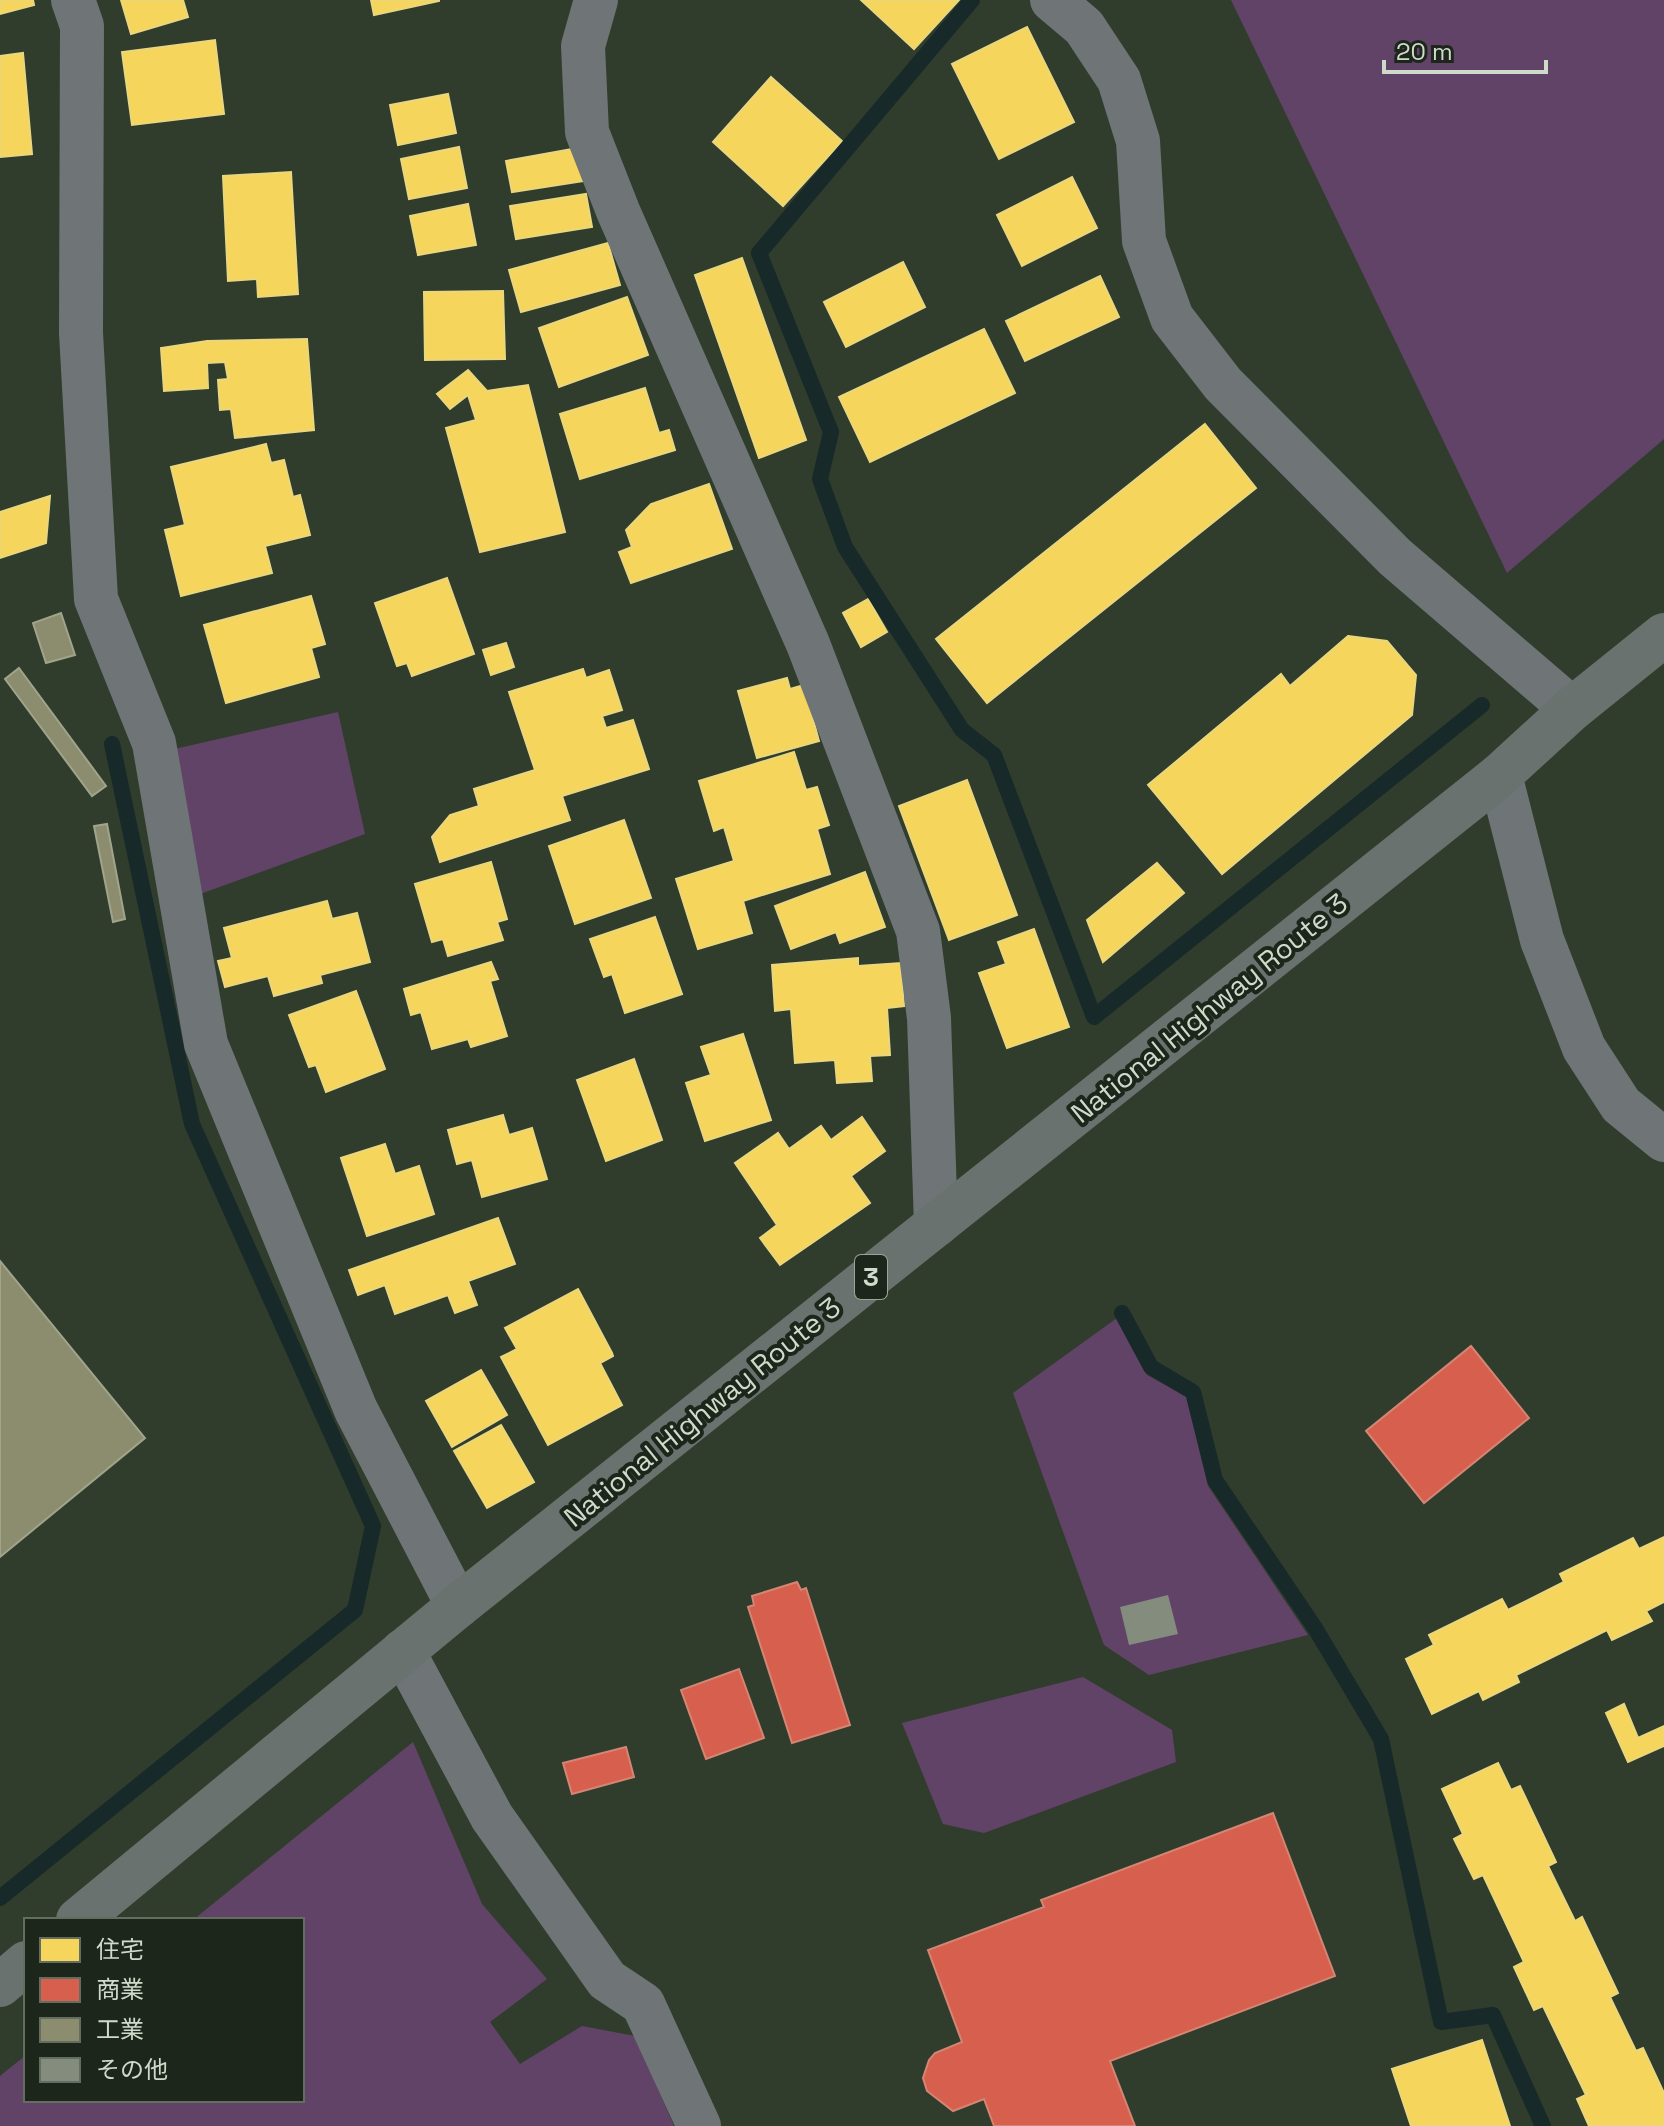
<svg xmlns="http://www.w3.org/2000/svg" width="1664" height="2126" font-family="'Space Grotesk','Noto Sans JP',sans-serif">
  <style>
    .green { fill: #614368 }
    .homes { fill: #f6d55c; stroke: #ead77d; stroke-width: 2 }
    .shops { fill: #d6604d; stroke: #d48573; stroke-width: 2 }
    .industry { fill: #8c8c6e; stroke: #a0a48a; stroke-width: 2 }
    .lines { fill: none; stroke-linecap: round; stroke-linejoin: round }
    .stream { stroke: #172928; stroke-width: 16 }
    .building { fill: #848c7d }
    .minor { stroke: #6f7476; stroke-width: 44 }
    .highway { stroke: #69726e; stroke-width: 44 }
    .labels { text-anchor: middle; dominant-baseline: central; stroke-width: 8; stroke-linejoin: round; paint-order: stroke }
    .shield { fill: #1c261a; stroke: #99a596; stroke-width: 2 }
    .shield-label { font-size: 26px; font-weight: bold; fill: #cedbcb }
    .street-label { font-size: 28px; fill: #cedbcb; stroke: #1c261a }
  </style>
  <rect width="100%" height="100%" fill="#303d2d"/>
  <g class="green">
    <path d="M 1231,0 L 1664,0 L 1664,439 L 1507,573 Z"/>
    <path d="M 338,712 L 365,834 L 192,897 L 170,750 Z"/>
    <path d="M 1117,1318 L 1147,1375 L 1187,1397 L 1208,1486 L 1308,1635 L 1149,1675 L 1104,1645 L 1013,1393 Z"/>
    <path d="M 1083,1677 L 1172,1730 L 1176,1762 L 984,1833 L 943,1824 L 902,1723 Z"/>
    <path d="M 413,1742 L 482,1904 L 547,1979 L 490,2022 L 520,2064 L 582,2026 L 635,2036 L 674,2126 L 0,2126 L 0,2076 L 26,2055 L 26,2100 L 302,2100 L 302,1920 L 193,1920 Z"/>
  </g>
  <g class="homes">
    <path d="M 0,0 L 33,0 L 34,5 L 0,14 Z"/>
    <path d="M 121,0 L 183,0 L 188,17 L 131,34 Z"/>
    <path d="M 371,0 L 439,0 L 439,1 L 374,15 Z"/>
    <path d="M 861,0 L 959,0 L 914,49 Z"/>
    <path d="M 1027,27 L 1074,122 L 999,159 L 952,64 Z"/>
    <path d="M 215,40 L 224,114 L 132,125 L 122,52 Z"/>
    <path d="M 23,53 L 32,154 L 0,157 L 0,56 Z"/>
    <path d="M 771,77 L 842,141 L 783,206 L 713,142 Z"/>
    <path d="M 448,94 L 456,133 L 398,145 L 390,105 Z"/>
    <path d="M 459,147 L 467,188 L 409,199 L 401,159 Z"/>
    <path d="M 578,148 L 584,181 L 512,192 L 506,161 Z"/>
    <path d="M 291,172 L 298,294 L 258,297 L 257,279 L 228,281 L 223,176 Z"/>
    <path d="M 1072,177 L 1097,228 L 1022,266 L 997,215 Z"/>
    <path d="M 586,194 L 592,227 L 516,239 L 510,206 Z"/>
    <path d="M 468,204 L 476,245 L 418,255 L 410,216 Z"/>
    <path d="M 608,243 L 620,285 L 521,312 L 509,270 Z"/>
    <path d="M 742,258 L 806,440 L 759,458 L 695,275 Z"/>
    <path d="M 903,262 L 925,307 L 846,347 L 824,302 Z"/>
    <path d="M 1100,276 L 1119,317 L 1025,361 L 1006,321 Z"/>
    <path d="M 503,291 L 505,359 L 425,360 L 424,292 Z"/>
    <path d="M 627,297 L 648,355 L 559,387 L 539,328 Z"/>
    <path d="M 984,329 L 1015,393 L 870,462 L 839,397 Z"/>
    <path d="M 307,339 L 314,430 L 235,438 L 231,409 L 220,410 L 218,380 L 228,379 L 225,362 L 207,363 L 208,388 L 164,391 L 161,348 L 207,341 Z"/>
    <path d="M 468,370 L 487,391 L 528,385 L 565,532 L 480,552 L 446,428 L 476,420 L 468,395 L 450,409 L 437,394 Z"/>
    <path d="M 645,388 L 659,433 L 669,430 L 675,450 L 580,479 L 560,414 Z"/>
    <path d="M 1205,424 L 1256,488 L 987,703 L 936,639 Z"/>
    <path d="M 266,444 L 271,463 L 284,460 L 293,497 L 300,495 L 310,535 L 265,546 L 272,573 L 181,596 L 165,530 L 185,525 L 171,467 Z"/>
    <path d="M 709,484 L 732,549 L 631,583 L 619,552 L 632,547 L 626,530 L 651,504 Z"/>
    <path d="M 50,496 L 46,543 L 0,558 L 0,512 Z"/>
    <path d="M 447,578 L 474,654 L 412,676 L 407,663 L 397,666 L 375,603 Z"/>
    <path d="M 311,596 L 325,644 L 311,648 L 319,677 L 226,703 L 204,625 Z"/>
    <path d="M 868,599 L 887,632 L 861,647 L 843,613 Z"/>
    <path d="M 1348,636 L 1387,641 L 1416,675 L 1412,715 L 1222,874 L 1148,785 L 1281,674 L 1290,686 Z"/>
    <path d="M 506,643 L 514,667 L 491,675 L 483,650 Z"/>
    <path d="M 583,669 L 586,678 L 609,670 L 622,710 L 602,716 L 606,728 L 633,720 L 649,769 L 562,796 L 570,820 L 440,862 L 432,837 L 450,815 L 479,806 L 474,789 L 535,770 L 509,692 Z"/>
    <path d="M 787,678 L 790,689 L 804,685 L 819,741 L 757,758 L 738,691 Z"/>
    <path d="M 794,752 L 806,790 L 817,787 L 829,825 L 817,829 L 830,874 L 743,901 L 752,933 L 698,949 L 676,879 L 734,861 L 724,827 L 714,831 L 699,781 Z"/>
    <path d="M 967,780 L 1017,915 L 949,940 L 899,806 Z"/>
    <path d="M 624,820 L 651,898 L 575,924 L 549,846 Z"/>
    <path d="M 491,862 L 507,919 L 497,922 L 503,940 L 448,956 L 443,939 L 432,942 L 415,884 Z"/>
    <path d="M 1157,863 L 1184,893 L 1103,962 L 1087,920 Z"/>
    <path d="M 865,872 L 885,927 L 840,943 L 836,932 L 791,949 L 775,906 Z"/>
    <path d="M 327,901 L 332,919 L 357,913 L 370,962 L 320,975 L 322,983 L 274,996 L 268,976 L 225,987 L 218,961 L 232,958 L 224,928 Z"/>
    <path d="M 655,917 L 682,994 L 625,1013 L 612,974 L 604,977 L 590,939 Z"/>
    <path d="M 1034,929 L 1069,1027 L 1007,1048 L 979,973 L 1006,964 L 998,942 Z"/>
    <path d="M 858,958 L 858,966 L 901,963 L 904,1006 L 887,1008 L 890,1055 L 870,1056 L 872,1081 L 837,1083 L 835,1060 L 795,1063 L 791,1009 L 775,1011 L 772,965 Z"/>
    <path d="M 491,962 L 498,979 L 490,981 L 507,1036 L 471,1047 L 468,1039 L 432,1049 L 421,1012 L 411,1015 L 404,989 Z"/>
    <path d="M 356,991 L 385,1069 L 326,1092 L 316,1065 L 309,1067 L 289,1015 Z"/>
    <path d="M 743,1034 L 771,1120 L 705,1141 L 686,1083 L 711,1075 L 701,1047 Z"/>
    <path d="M 634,1059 L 662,1140 L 606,1161 L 577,1080 Z"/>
    <path d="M 503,1115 L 509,1135 L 532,1128 L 547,1179 L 482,1197 L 472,1160 L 457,1164 L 448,1130 Z"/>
    <path d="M 862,1117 L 885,1151 L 851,1176 L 870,1203 L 780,1265 L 760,1238 L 777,1225 L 735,1163 L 778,1133 L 789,1149 L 821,1126 L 831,1140 Z"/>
    <path d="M 385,1144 L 395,1174 L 419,1166 L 434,1214 L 367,1236 L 341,1158 Z"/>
    <path d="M 498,1218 L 515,1264 L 468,1281 L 477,1305 L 455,1313 L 448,1295 L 395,1314 L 385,1285 L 358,1295 L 349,1270 Z"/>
    <path d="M 578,1289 L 612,1353 L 613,1356 L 600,1363 L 622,1405 L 548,1445 L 501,1357 L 517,1349 L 505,1328 Z"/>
    <path d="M 481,1370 L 507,1415 L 452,1447 L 426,1401 Z"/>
    <path d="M 501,1425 L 534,1482 L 487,1508 L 454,1451 Z"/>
    <path d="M 1664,1537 L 1664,1602 L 1646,1611 L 1652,1621 L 1612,1640 L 1607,1630 L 1516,1675 L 1519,1682 L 1483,1700 L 1479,1691 L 1432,1714 L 1406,1659 L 1434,1645 L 1429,1635 L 1502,1599 L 1508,1610 L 1564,1582 L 1560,1574 L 1633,1538 L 1639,1549 Z"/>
    <path d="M 1624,1704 L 1638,1738 L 1664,1726 L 1664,1746 L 1628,1762 L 1606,1713 Z"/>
    <path d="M 1498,1763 L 1511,1790 L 1520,1786 L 1556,1862 L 1548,1866 L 1575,1921 L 1582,1917 L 1618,1993 L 1610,1997 L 1636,2051 L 1643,2048 L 1664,2093 L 1664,2126 L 1589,2126 L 1577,2099 L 1586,2095 L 1543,2006 L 1534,2010 L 1514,1967 L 1524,1962 L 1483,1875 L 1474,1879 L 1454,1839 L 1463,1834 L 1442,1789 Z"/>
    <path d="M 1482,2040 L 1510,2126 L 1411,2126 L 1392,2069 Z"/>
  </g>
  <g class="shops">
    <path d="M 1471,1346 L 1529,1418 L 1424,1503 L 1366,1431 Z"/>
    <path d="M 797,1582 L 801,1590 L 806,1588 L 850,1725 L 792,1743 L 748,1607 L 754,1605 L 752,1596 Z"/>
    <path d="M 739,1669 L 764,1738 L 706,1759 L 681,1690 Z"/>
    <path d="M 626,1747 L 634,1777 L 572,1794 L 563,1763 Z"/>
    <path d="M 1273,1813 L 1335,1976 L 1110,2061 L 1135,2126 L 994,2126 L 984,2099 L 953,2111 L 927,2091 L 923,2078 L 929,2060 L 935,2053 L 962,2042 L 928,1950 L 1044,1907 L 1041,1900 Z"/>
  </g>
  <g class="industry">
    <path d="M 61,613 L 75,655 L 46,663 L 33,623 Z"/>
    <path d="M 19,668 L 106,786 L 92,796 L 5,679 Z"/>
    <path d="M 107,824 L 125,919 L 113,922 L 94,826 Z"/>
    <path d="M 0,1261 L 145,1438 L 0,1557 Z"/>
  </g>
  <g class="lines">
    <g class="stream">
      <path d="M 972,0 L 759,253 L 831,432 L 820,479 L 845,547 L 962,730 L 994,755 L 1094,1017 L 1482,705"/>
      <path d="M 1122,1313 L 1151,1367 L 1193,1392 L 1215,1480 L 1315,1628 L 1381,1739 L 1441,2022 L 1493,2015 L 1543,2126"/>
      <path d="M 0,1898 L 355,1610 L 373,1526 L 192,1124 L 112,744"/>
    </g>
  </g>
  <path class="building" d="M 1168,1595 L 1178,1634 L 1129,1645 L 1120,1607 Z"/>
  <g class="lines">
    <g class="minor">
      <path d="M 73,0 L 82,26 L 81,333 L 96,599 L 154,743 L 206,1044 L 356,1410 L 458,1606"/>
      <path d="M 596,0 L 583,46 L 587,132 L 618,211 L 808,644 L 918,931 L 929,1018 L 936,1225"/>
      <path d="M 1052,0 L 1084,27 L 1119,80 L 1138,141 L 1144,241 L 1172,318 L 1223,384 L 1395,557 L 1572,709"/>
      <path d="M 1500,775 L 1542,940 L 1584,1048 L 1621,1105 L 1664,1140"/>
      <path d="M 403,1651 L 492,1817 L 607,1980 L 643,2004 L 699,2126"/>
    </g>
    <g class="highway">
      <path d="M 78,1920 L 458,1606 L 1500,775 L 1572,709 L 1664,635"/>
      <path d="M 0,1985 L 26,1963"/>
    </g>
  </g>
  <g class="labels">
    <rect class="shield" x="855" y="1255" width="32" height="44" rx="6"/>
    <g class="shield-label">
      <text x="871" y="1277">3</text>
    </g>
    <g class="street-label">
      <text transform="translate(1209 1008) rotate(-39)">National Highway Route 3</text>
      <text transform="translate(702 1412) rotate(-39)">National Highway Route 3</text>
    </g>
  </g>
  <rect x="24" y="1918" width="280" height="184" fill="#1c261a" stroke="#636e61" stroke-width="2"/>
  <rect x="40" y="1938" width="40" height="24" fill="#f6d55c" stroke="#636e61" stroke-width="2"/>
  <text x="96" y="1958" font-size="24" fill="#cedbcb">住宅</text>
  <rect x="40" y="1978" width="40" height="24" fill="#d6604d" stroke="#636e61" stroke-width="2"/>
  <text x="96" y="1998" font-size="24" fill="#cedbcb">商業</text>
  <rect x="40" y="2018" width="40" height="24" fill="#8c8c6e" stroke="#636e61" stroke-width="2"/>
  <text x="96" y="2038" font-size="24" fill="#cedbcb">工業</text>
  <rect x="40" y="2058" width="40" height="24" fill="#848c7d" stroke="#636e61" stroke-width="2"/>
  <text x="96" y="2078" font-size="24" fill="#cedbcb">その他</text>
  <path d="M1384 60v12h162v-12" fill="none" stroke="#cedbcb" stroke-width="4"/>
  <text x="1396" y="60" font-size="24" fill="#cedbcb" stroke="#1c261a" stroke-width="6" paint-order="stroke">20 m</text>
</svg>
